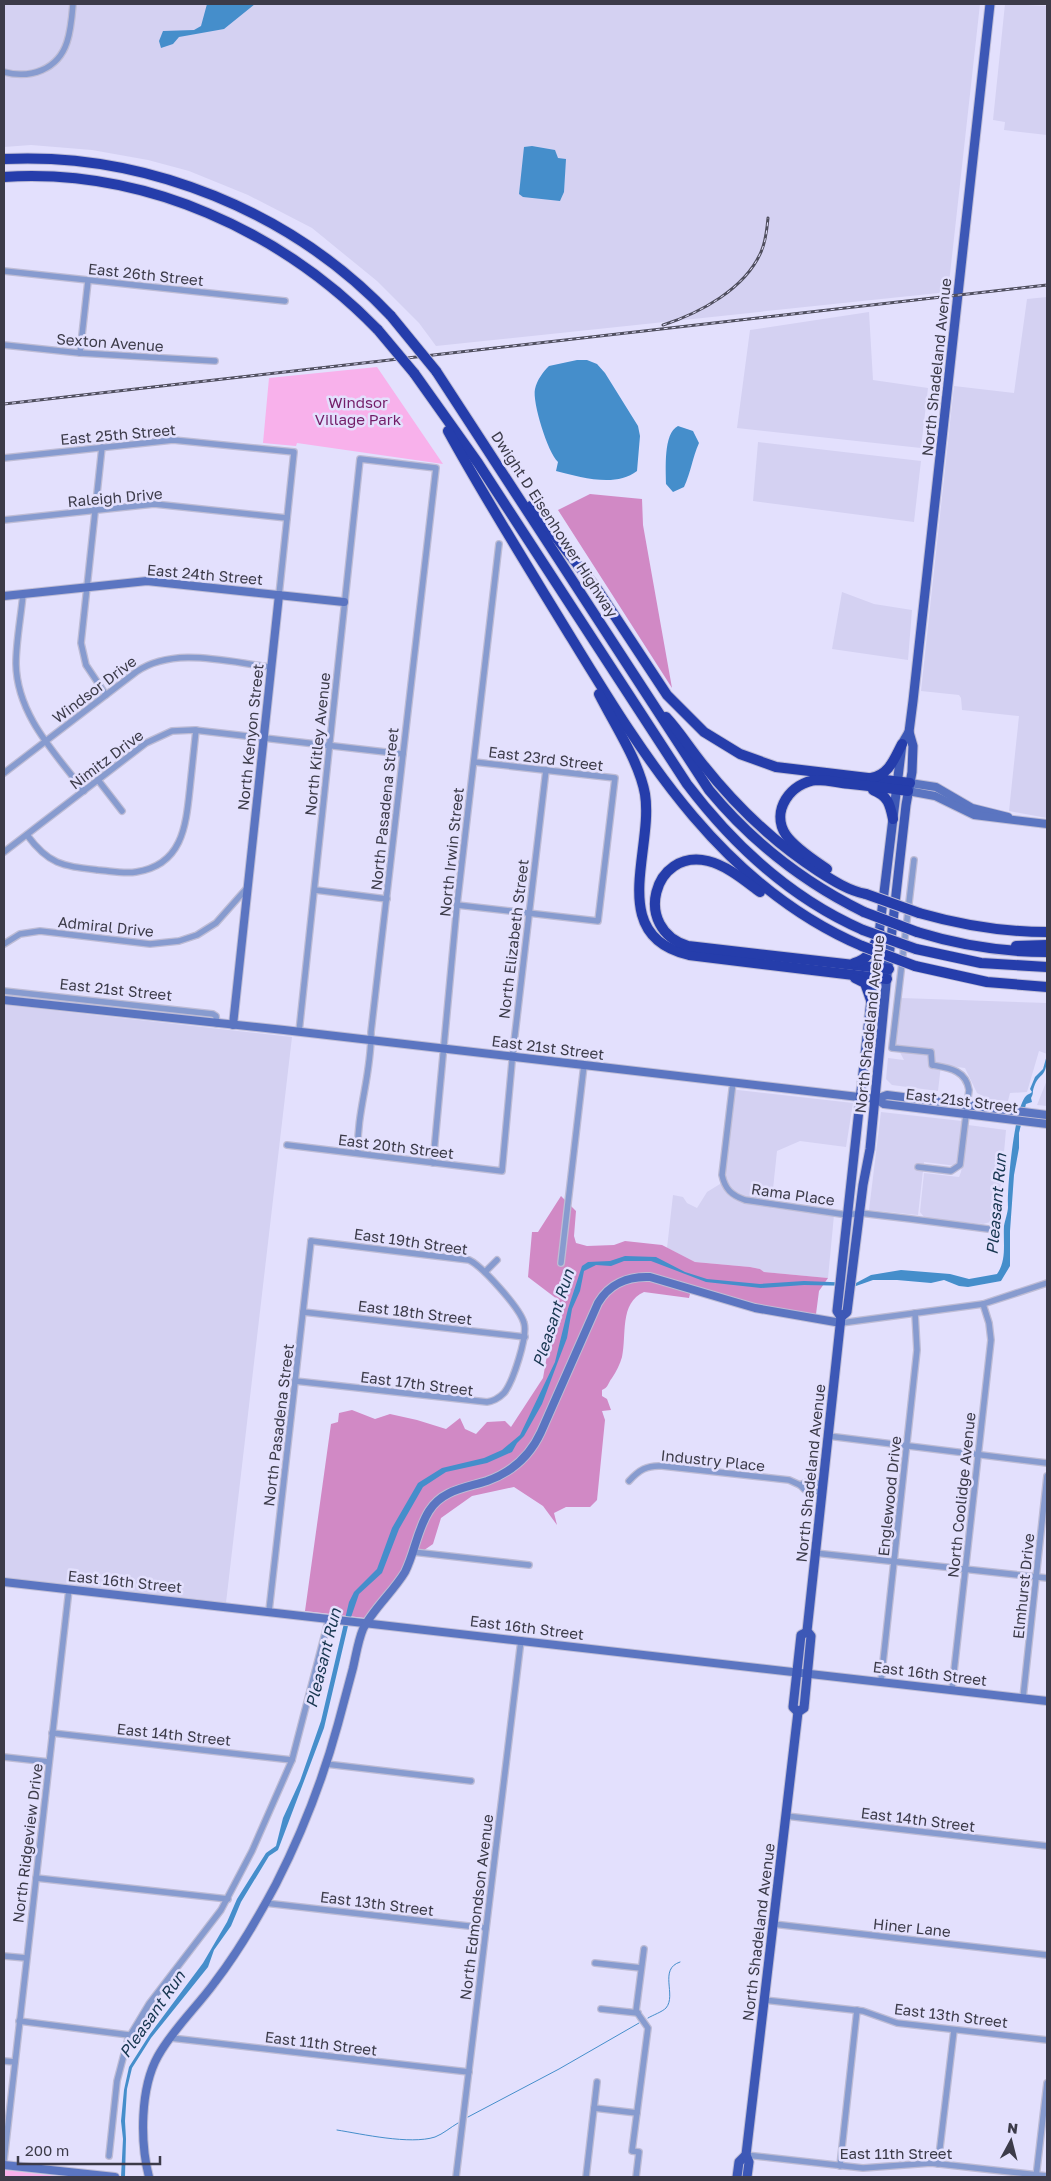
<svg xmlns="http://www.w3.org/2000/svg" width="1051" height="2181" font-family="'Golos Text',sans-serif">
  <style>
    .built { fill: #d4d1f2 }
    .green { fill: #f8b1eb }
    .forest { fill: #d189c5 }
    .water { fill: #458ecb }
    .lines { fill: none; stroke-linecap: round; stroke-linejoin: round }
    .stream { stroke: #458ecb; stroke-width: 1 }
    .street-casing { stroke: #bebcd5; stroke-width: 8 }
    .secondary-casing { stroke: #bebcd5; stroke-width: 10 }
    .primary-casing { stroke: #bebcd5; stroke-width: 11 }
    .highway-casing { stroke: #bebcd5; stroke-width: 12 }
    .street { stroke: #879bcf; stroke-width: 5.5 }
    .secondary { stroke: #5b75c1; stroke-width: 8 }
    .primary { stroke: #3d58b6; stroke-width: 9 }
    .highway { stroke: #253dab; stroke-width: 10 }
    .rail-casing { stroke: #504f5f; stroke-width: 3 }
    .rail { stroke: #e3e0fd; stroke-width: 1; stroke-dasharray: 4; stroke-linecap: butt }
    .highway-bridge-casing { stroke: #bebcd5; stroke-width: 12; stroke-linecap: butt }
    .highway-bridge { stroke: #253dab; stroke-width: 10 }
    .labels { text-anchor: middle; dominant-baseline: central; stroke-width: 5; stroke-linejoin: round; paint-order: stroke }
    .street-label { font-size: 15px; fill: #3c3b49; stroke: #e3e0fd }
    .park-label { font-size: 15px; fill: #731d68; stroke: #e3e0fd }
    .water-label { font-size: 16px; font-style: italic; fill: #173650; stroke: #e3e0fd }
  </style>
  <rect width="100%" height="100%" fill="#e3e0fd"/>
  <g class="built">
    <path d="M 4,4 L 980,4 L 948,292 L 436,346 L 419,323 L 377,281 L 312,228 L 248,195 L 189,171 L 148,160 L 92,150 L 31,145 L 4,147 Z"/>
    <path d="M 1005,4 L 1047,6 L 1047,135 L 1004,130 L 1005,122 L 993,120 Z"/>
    <path d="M 1047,297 L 1047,818 L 1009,811 L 1019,716 L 962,710 L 961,698 L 959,695 L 921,691 L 954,386 L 1014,393 L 1027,299 Z"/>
    <path d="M 869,312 L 873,380 L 928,388 L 921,448 L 737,428 L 750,330 Z"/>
    <path d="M 758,442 L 921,461 L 914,522 L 753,501 Z"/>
    <path d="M 842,592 L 874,604 L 912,610 L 908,660 L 832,649 Z"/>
    <path d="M 901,998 L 1047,1003 L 1047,1054 L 1039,1051 L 1027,1092 L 1010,1093 L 1008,1101 L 989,1099 L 977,1093 L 965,1068 L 941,1065 L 938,1091 L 892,1085 L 886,1079 L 888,1058 L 904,1060 L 895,1043 Z"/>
    <path d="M 4,1005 L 292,1037 L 226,1603 L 4,1578 Z"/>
    <path d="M 1047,1080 L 1047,1106 L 1037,1105 Z"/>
    <path d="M 729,1089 L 853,1103 L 846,1147 L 800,1141 L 777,1151 L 771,1208 L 834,1215 L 828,1278 L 764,1272 L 760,1269 L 750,1267 L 695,1262 L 667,1248 L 673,1195 L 683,1197 L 687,1203 L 697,1208 L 707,1192 L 720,1184 Z"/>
    <path d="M 881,1112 L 962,1121 L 957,1166 L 924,1162 L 918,1215 L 869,1210 Z"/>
    <path d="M 968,1125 L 1006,1130 L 998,1220 L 983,1224 L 925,1218 L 920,1212 L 924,1173 L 959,1177 L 961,1172 Z"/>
  </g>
  <g class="green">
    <path d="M 377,367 L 443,464 L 297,443 L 296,446 L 263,443 L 269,378 Z"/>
    <path d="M 4,2170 L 65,2177 L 4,2177 Z"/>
  </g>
  <g class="forest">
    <path d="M 590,494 L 642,499 L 643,525 L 672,688 L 558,510 Z"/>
    <path d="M 561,1196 L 576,1211 L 574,1236 L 576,1243 L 587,1246 L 614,1245 L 625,1241 L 662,1245 L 695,1262 L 750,1267 L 760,1269 L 764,1272 L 828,1278 L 819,1291 L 816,1314 L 780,1310 L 757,1305 L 681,1284 L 690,1294 L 689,1298 L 644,1292 C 619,1303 627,1335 622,1357 C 620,1364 616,1372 612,1378 C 608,1383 608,1388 602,1390 L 602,1396 L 607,1399 L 611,1410 L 602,1411 L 605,1420 L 597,1500 L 590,1507 L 566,1507 L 554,1513 L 557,1525 L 543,1506 L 514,1487 L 472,1496 L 441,1518 L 433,1544 L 407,1562 L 386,1593 L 365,1618 L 305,1611 L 331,1424 L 338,1422 L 339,1413 L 352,1410 L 375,1419 L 390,1414 L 417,1420 L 446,1429 L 460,1418 L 465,1429 L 476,1434 L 487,1422 L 505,1421 L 511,1427 L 543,1378 L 557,1299 L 528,1277 L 532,1232 L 538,1232 Z"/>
  </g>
  <g class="water">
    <path d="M 207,4 L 255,4 L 224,29 L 179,37 L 173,44 L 161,48 L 159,41 L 163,31 L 194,30 L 201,26 Z"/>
    <path d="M 532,146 L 555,150 L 558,158 L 566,159 L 564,192 L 560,201 L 523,197 L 519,194 L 524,147 Z"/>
    <path d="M 577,360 L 587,360 L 597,364 L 605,373 L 638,426 L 640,436 L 637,471 C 615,488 581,477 556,471 L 558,462 C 548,453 532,402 535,389 C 537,380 543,372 549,366 Z"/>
    <path d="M 678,426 L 693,431 L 699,443 C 692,459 691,472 684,487 L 673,492 L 666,484 C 666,470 663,433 678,426 Z"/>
    <path d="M 1047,1055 C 1047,1079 1039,1072 1034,1087 C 1032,1092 1034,1093 1031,1098 L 1032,1102 L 1026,1104 L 1019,1133 L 1019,1148 L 1014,1175 L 1010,1231 L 1010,1266 L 1001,1281 L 968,1287 L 959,1286 L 944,1280 L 931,1283 L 897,1280 L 873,1280 L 856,1286 L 804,1285 L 761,1288 L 706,1282 L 651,1261 L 624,1261 L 611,1266 L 596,1265 L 584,1271 L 580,1291 L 572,1309 L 567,1338 L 557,1364 L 542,1404 L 524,1436 L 517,1443 L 512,1452 L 505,1455 L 487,1463 L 446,1472 L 423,1487 L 399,1529 L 382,1573 L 359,1594 L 348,1626 L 324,1728 L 278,1850 L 269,1856 L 241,1902 L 231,1926 L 214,1950 L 208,1967 L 151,2038 L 132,2068 L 127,2089 L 125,2121 L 126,2139 L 125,2177 L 121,2177 L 123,2139 L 121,2121 L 124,2090 L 129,2067 L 150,2034 L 203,1963 L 227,1922 L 237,1899 L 266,1853 L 276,1846 L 283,1818 L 300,1781 L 321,1721 L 349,1602 L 354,1592 L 377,1569 L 392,1528 L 418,1483 L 442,1468 L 484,1458 L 502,1450 L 520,1435 L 555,1362 L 568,1309 L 582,1266 L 588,1262 L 610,1261 L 625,1256 L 656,1257 L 685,1272 L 707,1279 L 760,1284 L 804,1281 L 856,1283 L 871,1275 L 901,1270 L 950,1274 L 969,1279 L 997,1274 C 1007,1260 1003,1243 1004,1226 C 1005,1220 1008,1212 1008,1207 C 1007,1189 1014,1108 1026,1096 C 1028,1094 1030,1094 1032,1092 L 1030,1089 L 1035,1077 L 1043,1069 Z"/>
  </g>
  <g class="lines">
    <g class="stream">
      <path d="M 648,2018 C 653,2015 662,2012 666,2008 C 677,1995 658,1969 680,1962"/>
      <path d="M 468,2117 L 559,2069 L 639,2023"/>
      <path d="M 337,2130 C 362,2134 410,2145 435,2137 C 443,2134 451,2127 458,2123"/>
    </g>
    <defs>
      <g id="street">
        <path d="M 4,72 C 30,79 58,70 67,42 C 71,30 72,16 73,4"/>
        <path d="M 4,271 L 285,301"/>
        <path d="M 4,345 L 80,353 L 215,361"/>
        <path d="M 80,353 L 88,281"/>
        <path d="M 102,447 L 81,643 L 86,665 L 106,695"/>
        <path d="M 4,458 L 173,440 L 294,452 L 279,595"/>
        <path d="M 4,520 L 154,504 L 287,518"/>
        <path d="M 23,594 C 21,617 16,641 16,664 C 17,715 55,753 84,791"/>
        <path d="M 4,773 L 136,672 C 174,646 227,662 271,667"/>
        <path d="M 98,780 L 122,811"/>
        <path d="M 27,835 C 49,865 63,866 98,870 C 111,871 124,874 136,872 C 183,865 186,825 190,787 C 192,768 194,749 196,730"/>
        <path d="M 4,852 L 146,743 L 172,731 L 194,730 L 403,754"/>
        <path d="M 914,860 L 892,1048 L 931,1052 L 932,1065 C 949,1068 966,1070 969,1090 L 960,1165 L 951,1171 L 918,1167"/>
        <path d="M 315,890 L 387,899"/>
        <path d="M 457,905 L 598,921 L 615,778 L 474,762"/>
        <path d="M 4,944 L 20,934 L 40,931 L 150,944 L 179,941 L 197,935 L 216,923 L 247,888"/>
        <path d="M 4,991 L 213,1014 L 216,1016 L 217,1024"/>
        <path d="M 299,1032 L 360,459 L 436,468 L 371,1032 C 372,1073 356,1113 358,1153"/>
        <path d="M 733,1082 L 722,1175 C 725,1189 731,1195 745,1200 L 848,1215 L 860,1213 L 911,1219 L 996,1230"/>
        <path d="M 287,1145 L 502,1171 L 513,1051 L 546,770"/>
        <path d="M 433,1163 L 457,905 L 499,544"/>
        <path d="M 561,1263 L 584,1065"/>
        <path d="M 485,1272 L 497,1260"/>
        <path d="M 303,1312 L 525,1337"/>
        <path d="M 841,1323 L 983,1304 L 1047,1283"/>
        <path d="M 295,1381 L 487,1402 C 494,1401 499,1398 504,1393 C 513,1382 528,1336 524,1323 C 520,1308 482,1266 469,1260 L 311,1241"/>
        <path d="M 828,1436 L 1047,1463"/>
        <path d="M 629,1481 C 639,1470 647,1465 662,1466 L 789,1480 L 800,1485 L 805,1490 L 822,1492"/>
        <path d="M 800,1485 L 807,1482 L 823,1484"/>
        <path d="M 413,1552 L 529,1565"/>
        <path d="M 815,1553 L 1047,1578"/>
        <path d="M 269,1611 L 311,1241"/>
        <path d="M 881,1681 L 917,1350 L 915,1313"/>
        <path d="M 952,1689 L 991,1340 L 989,1323 L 983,1304"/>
        <path d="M 1023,1698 L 1047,1476"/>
        <path d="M 52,1733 L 292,1760"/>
        <path d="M 4,1757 L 49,1762"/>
        <path d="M 326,1764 L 471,1781"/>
        <path d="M 786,1816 L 1047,1846"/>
        <path d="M 36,1878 L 228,1899"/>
        <path d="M 265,1903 L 486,1928"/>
        <path d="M 773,1924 L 1047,1955"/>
        <path d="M 4,1956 L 26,1958"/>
        <path d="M 595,1963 L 641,1968"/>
        <path d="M 764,2000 L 863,2011 L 897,2023 L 1047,2040"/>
        <path d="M 601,2009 L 638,2013"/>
        <path d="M 19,2021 L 129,2035"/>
        <path d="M 171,2038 L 469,2072"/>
        <path d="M 4,2061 L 15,2062"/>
        <path d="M 594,2108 L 637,2113"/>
        <path d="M 746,2155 L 863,2168 L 931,2163 L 1047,2176"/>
        <path d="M 109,2156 L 117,2081 L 128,2039 L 149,2004 L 221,1910 L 252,1851 L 292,1760 L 329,1618"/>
        <path d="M 4,2160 L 69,1589"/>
        <path d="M 938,2164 L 954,2030"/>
        <path d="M 840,2166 L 857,2010"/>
        <path d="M 456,2177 L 521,1640"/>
        <path d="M 586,2177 L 597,2082"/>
        <path d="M 636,2177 L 639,2152 L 632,2151 L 648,2028 L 636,2011 L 644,1949"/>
        <path d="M 1036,2177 L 1047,2083"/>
      </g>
      <g id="secondary">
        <path d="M 4,596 L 147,581 L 344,602"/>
        <path d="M 910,783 L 936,787 L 972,808 L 1008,817"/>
        <path d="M 908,791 L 935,796 L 974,815 L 1047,824"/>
        <path d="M 4,1000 L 284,1030 L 876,1099 L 887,1095 L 1047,1115"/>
        <path d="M 233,1025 L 279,595"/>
        <path d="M 876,1099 L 884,1104 L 1047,1124"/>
        <path d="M 4,1582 L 1047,1701"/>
        <path d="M 4,2165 L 115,2177"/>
        <path d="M 149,2177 C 140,2142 140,2088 158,2056 C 173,2029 197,2007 215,1982 C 238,1952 258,1918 276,1884 C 302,1833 323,1779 338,1724 C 343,1705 348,1687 353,1668 C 356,1655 358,1641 363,1629 C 373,1609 393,1592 405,1572 C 415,1552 417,1530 429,1511 C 442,1490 465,1488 487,1481 C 512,1472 530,1456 541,1432 L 598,1303 C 609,1284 628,1276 650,1277 L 755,1308 L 841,1323"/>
      </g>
      <g id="primary">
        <path d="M 841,1317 L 847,1312 L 863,1185 L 870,1149 L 886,984 L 906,805 L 912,772 L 913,746 L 909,732"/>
        <path d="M 798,1712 L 804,1708 L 811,1636 L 807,1631 L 841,1317 L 837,1311 L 871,1000 L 902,744 L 909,732 L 913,701 L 990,4"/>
        <path d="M 798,1712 L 793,1707 L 801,1635 L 807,1632"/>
        <path d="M 737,2177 L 739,2162 L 746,2155"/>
        <path d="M 747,2177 L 749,2162 L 746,2155 L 798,1712"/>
      </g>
      <g id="highway">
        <path d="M 4,159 C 147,152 293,212 391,316"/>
        <path d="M 4,177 C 144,168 282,231 378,330"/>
        <path d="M 436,371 L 709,790 C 752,842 803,882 864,912"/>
        <path d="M 414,373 L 478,463 L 687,784 C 734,846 790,898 863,930"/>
        <path d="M 448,431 C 487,502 530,570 572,639 C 647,762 724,887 862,946"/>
        <path d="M 531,506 L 597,589 L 667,695 L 704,732 L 740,754 L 776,767 L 910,783"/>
        <path d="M 599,694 C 614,724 639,761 645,794 C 654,850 606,936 689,955 L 887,979"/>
        <path d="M 666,717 C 679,731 689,747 701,762 C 734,804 773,842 818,871 C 832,880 849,891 866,894"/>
        <path d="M 871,778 C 889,775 894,759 902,744"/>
        <path d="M 873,790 C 888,796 890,804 893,819"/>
        <path d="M 827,869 C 814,860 795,848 786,835 C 770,811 791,782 817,780 C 828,780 840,783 851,784 C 870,786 889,788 908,791"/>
        <path d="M 760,892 C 745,881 728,866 708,861 C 653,848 632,929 688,946 L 889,969"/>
        <path d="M 919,913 C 961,925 1003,932 1047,932"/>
        <path d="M 917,932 C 959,945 1004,952 1047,952"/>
        <path d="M 1016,946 L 1047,945"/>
        <path d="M 916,949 L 981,963 L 1047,967"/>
        <path d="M 854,963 C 870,959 873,947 880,933"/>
        <path d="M 915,966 L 987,982 L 1047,987"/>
        <path d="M 855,978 L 865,983 L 871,1000"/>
      </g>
    </defs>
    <use href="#street" class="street-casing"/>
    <use href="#secondary" class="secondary-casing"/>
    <use href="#primary" class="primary-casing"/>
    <use href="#highway" class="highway-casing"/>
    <use href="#street" class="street"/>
    <use href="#secondary" class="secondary"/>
    <use href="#primary" class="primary"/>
    <use href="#highway" class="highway"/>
    <defs>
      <g id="rail">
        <path d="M 663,325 C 700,313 745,289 761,252 C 766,241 767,229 768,218"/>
        <path d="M 4,404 L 1047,285"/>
      </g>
    </defs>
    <use href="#rail" class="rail-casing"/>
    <use href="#rail" class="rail"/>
    <defs>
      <g id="highway-bridge">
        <path d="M 391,316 L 436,371"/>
        <path d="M 378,330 L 414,373"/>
        <path d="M 866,894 L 919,913"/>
        <path d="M 864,912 L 917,932"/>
        <path d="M 863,930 L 916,949"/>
        <path d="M 862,946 L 915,966"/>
      </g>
    </defs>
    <use href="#highway-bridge" class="highway-bridge-casing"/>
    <use href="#highway-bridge" class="highway-bridge"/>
  </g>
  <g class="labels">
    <g class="street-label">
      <text transform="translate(146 274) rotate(6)">East 26th Street</text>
      <text transform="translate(110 342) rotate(4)">Sexton Avenue</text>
      <text transform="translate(936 367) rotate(-84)">North Shadeland Avenue</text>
      <text transform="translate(118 434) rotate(-5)">East 25th Street</text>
      <text transform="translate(115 497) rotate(-5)">Raleigh Drive</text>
      <text transform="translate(555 524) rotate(57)">Dwight D Eisenhower Highway</text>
      <text transform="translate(205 574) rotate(5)">East 24th Street</text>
      <text transform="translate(94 689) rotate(-37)">Windsor Drive</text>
      <text transform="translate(250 737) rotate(-84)">North Kenyon Street</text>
      <text transform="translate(317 744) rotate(-84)">North Kitley Avenue</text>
      <text transform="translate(546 758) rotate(7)">East 23rd Street</text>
      <text transform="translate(106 759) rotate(-37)">Nimitz Drive</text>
      <text transform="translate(384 809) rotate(-84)">North Pasadena Street</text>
      <text transform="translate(451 852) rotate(-84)">North Irwin Street</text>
      <text transform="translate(106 926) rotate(6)">Admiral Drive</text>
      <text transform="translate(513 939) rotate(-83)">North Elizabeth Street</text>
      <text transform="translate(116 989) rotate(6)">East 21st Street</text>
      <text transform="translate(869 1024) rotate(-84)">North Shadeland Avenue</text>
      <text transform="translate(548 1047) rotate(7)">East 21st Street</text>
      <text transform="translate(962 1100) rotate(7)">East 21st Street</text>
      <text transform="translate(396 1146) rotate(7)">East 20th Street</text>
      <text transform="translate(793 1194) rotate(8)">Rama Place</text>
      <text transform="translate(411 1241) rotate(8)">East 19th Street</text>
      <text transform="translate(415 1312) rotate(7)">East 18th Street</text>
      <text transform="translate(417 1383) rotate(7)">East 17th Street</text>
      <text transform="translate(278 1425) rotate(-83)">North Pasadena Street</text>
      <text transform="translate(713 1460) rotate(6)">Industry Place</text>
      <text transform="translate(810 1473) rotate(-84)">North Shadeland Avenue</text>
      <text transform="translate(961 1495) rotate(-84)">North Coolidge Avenue</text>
      <text transform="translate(889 1496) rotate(-84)">Englewood Drive</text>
      <text transform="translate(125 1581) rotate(6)">East 16th Street</text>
      <text transform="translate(1023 1586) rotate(-84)">Elmhurst Drive</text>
      <text transform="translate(527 1627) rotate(7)">East 16th Street</text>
      <text transform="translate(930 1673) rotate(7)">East 16th Street</text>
      <text transform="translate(174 1734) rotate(6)">East 14th Street</text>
      <text transform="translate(918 1819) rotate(7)">East 14th Street</text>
      <text transform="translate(27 1843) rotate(-83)">North Ridgeview Drive</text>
      <text transform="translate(377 1903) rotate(7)">East 13th Street</text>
      <text transform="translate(476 1907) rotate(-83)">North Edmondson Avenue</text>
      <text transform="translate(912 1927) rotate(6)">Hiner Lane</text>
      <text transform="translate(758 1932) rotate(-83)">North Shadeland Avenue</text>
      <text transform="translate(951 2015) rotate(7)">East 13th Street</text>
      <text transform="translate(321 2043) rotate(7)">East 11th Street</text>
      <text x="896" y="2153">East 11th Street</text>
    </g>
    <g class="park-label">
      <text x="358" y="402">Windsor<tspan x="358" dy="17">Village Park</tspan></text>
    </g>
    <g class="water-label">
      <text transform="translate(996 1204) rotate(-85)">Pleasant Run</text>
      <text transform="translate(553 1318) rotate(-72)">Pleasant Run</text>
      <text transform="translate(323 1658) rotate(-76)">Pleasant Run</text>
      <text transform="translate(152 2014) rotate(-55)">Pleasant Run</text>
    </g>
  </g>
  <rect width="1051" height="2181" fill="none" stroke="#3c3b49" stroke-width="10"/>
  <g transform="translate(1011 2141) rotate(7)" stroke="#e3e0fd" stroke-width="4" paint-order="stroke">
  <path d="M0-4L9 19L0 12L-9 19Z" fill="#3c3b49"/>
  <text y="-8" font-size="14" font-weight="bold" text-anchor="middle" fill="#3c3b49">N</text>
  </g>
  <path d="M18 2156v8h142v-8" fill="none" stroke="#3c3b49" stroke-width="2.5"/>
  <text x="25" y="2156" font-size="15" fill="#3c3b49" stroke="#e3e0fd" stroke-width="4" paint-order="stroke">200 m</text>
</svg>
